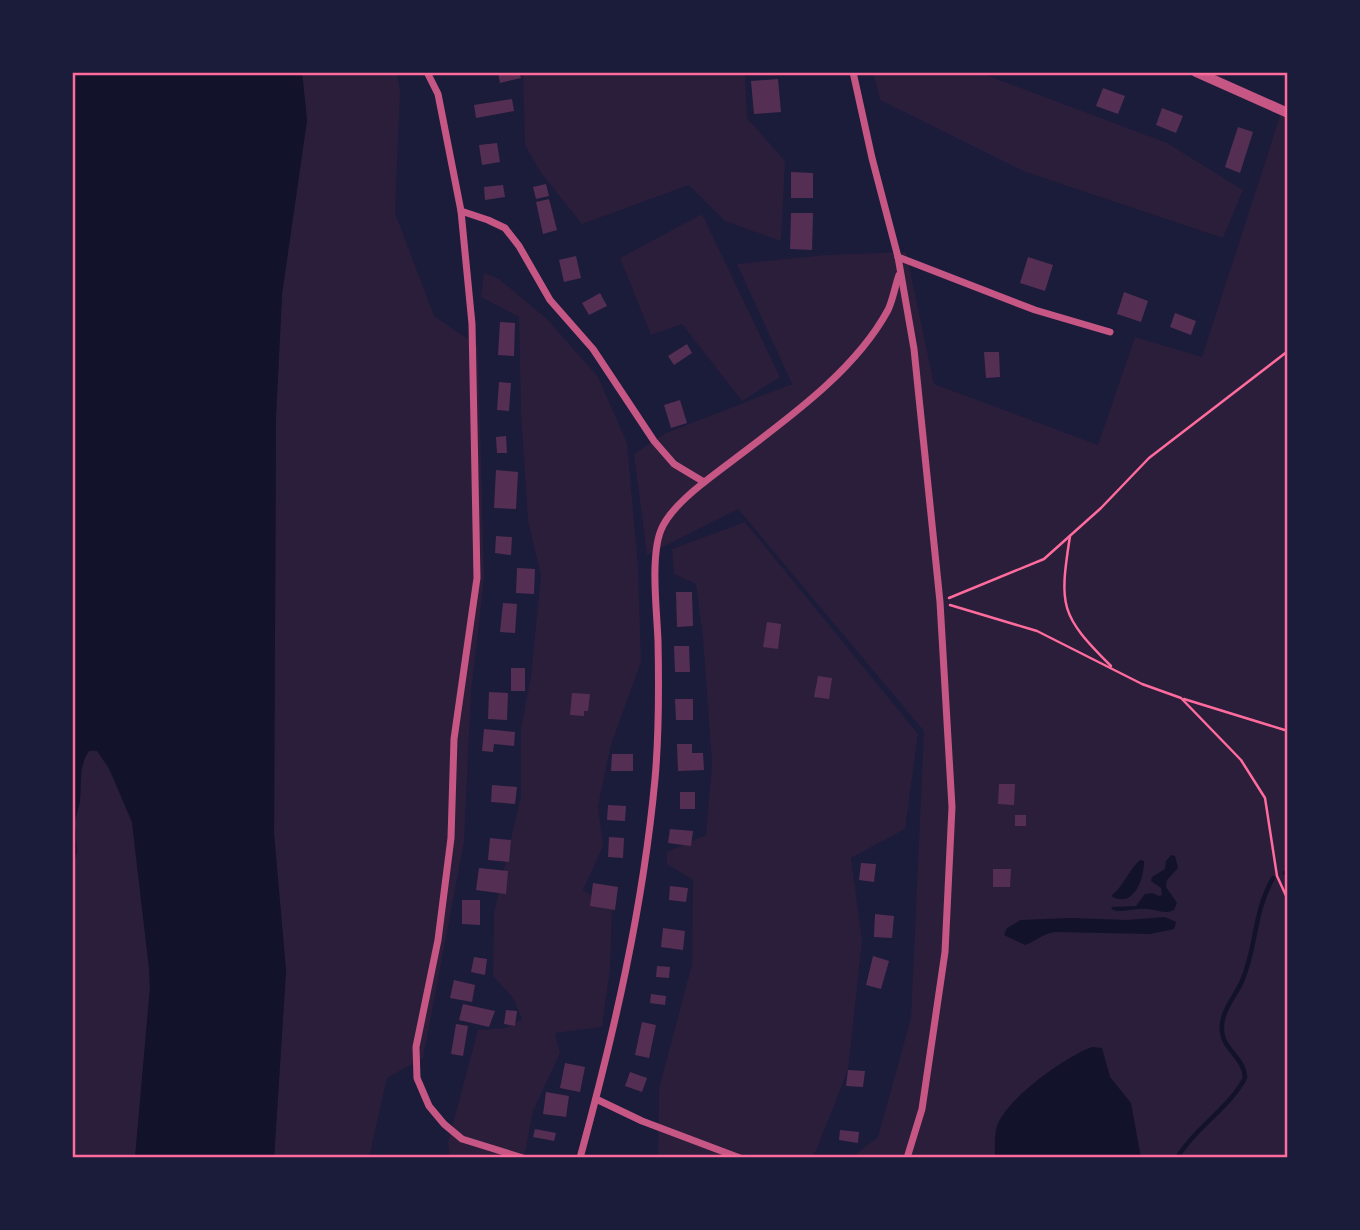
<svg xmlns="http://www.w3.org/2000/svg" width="1360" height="1230" font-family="'Roboto Serif',serif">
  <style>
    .green { fill: #2a1e3b }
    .water { fill: #12122b }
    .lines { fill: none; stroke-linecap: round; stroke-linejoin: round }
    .stream { stroke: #12122b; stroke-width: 4.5 }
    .building { fill: #542f53 }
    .path { stroke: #ff6b9d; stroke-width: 2.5 }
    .minor { stroke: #c65784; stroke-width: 7 }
    .tertiary { stroke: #c65784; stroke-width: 10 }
    .neatline { fill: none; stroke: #ff6b9d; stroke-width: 2.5 }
  </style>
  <rect width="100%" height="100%" fill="#1b1b3a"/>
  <g class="green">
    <path d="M 302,72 L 397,72 L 400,91 L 395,213 L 434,316 L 478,346 L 484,579 L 471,692 L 464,842 L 423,1058 L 387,1078 L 369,1158 L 274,1158 L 286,971 L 274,834 L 276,416 L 282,294 L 307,120 Z"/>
    <path d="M 523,72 L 745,72 L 747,118 L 785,161 L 781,241 L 725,221 L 689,185 L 582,224 L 541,173 L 525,145 Z"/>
    <path d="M 873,72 L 978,72 L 1167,143 L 1243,190 L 1223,238 L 1023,171 L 880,100 Z"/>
    <path d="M 1282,110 L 1288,113 L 1288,1158 L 851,1158 L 878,1137 L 911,1018 L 924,731 L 738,509 L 647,555 L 634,454 L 666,433 L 792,384 L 737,264 L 825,255 L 906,252 L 934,384 L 1098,445 L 1135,337 L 1202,357 Z"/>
    <path d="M 702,214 L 780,377 L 742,401 L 682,324 L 651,335 L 620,258 Z"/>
    <path d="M 484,273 L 499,279 L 547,319 L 598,377 L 627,443 L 638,566 L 641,662 L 611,745 L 598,806 L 603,846 L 583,890 L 612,909 L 610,970 L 602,1027 L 555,1033 L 560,1053 L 533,1111 L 524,1158 L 450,1158 L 448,1142 L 478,1030 L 506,1028 L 522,1019 L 513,998 L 493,976 L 494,913 L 521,796 L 521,728 L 531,676 L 541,575 L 528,521 L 521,413 L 519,317 L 481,297 Z"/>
    <path d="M 745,522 L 918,734 L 905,829 L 851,858 L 862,941 L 848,1070 L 816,1151 L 810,1158 L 658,1158 L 659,1089 L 692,964 L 693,880 L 667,864 L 667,852 L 706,835 L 712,763 L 703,638 L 696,584 L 674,574 L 672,549 Z"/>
    <path d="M 89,751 L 97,751 L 105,760 L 132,822 L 149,968 L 150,988 L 135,1158 L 72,1158 L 72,871 C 76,854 72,838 75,821 C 76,814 79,806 80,799 C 82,783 79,765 89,751 Z"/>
  </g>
  <g class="water">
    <path d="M 72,72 L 302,72 L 307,120 L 282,294 L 276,416 L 274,834 L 286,971 L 274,1158 L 135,1158 L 150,988 L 149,968 L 132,822 L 110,770 L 97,751 L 89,751 L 85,757 L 81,771 L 80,801 L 75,821 L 77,852 L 72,871 Z"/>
    <path d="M 1171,855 L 1175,856 L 1178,868 L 1167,880 L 1166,887 L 1177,903 L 1174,910 C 1163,915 1157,909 1146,909 C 1135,908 1123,913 1113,910 L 1111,907 L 1136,906 L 1145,894 L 1152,893 L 1159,896 L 1162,895 L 1161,888 L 1151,881 L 1152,877 L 1165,869 L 1166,861 Z"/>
    <path d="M 1140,860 L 1144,861 C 1144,879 1134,909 1111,896 C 1124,886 1128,871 1140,860 Z"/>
    <path d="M 1165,917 L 1176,922 L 1174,929 L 1150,934 L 1055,932 C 1041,934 1037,941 1025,945 L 1004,935 L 1007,928 L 1021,920 L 1070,918 L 1127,920 Z"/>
    <path d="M 1092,1047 L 1102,1048 L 1110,1077 L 1131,1103 L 1141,1158 L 995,1158 C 995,1147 994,1136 997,1126 C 1007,1098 1065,1057 1092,1047 Z"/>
  </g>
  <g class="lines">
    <g class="stream">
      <path d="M 1285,873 L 1288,872"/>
      <path d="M 1177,1158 C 1195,1128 1230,1107 1245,1078 C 1245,1058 1223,1050 1222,1031 C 1220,1012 1235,997 1242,981 C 1257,947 1253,913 1273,878"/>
    </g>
  </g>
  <g class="building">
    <path d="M 498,72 L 519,72 L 521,78 L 500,83 Z"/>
    <path d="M 778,79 L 781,112 L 754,114 L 751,81 Z"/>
    <path d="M 1103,88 L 1125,96 L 1118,114 L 1096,106 Z"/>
    <path d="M 512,99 L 514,111 L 476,118 L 474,105 Z"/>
    <path d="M 1162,108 L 1183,116 L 1176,133 L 1156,125 Z"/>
    <path d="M 1238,127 L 1253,132 L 1240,173 L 1225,167 Z"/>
    <path d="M 497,143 L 500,162 L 482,165 L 479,145 Z"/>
    <path d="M 791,172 L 813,173 L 813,198 L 791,198 Z"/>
    <path d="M 546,184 L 549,196 L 536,199 L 533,187 Z"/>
    <path d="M 503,185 L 505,197 L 485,200 L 484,187 Z"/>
    <path d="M 549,199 L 557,230 L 543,234 L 536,202 Z"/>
    <path d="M 791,213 L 813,213 L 812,250 L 790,249 Z"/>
    <path d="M 576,256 L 581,278 L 564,282 L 559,260 Z"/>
    <path d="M 1028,257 L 1053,265 L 1045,291 L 1020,283 Z"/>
    <path d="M 1124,292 L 1148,301 L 1141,322 L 1117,314 Z"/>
    <path d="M 600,293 L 607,306 L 589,315 L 582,303 Z"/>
    <path d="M 1175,313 L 1196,321 L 1191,335 L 1170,327 Z"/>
    <path d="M 500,322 L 515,323 L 514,356 L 498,355 Z"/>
    <path d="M 687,344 L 692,353 L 674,365 L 668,356 Z"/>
    <path d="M 984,352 L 999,352 L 1000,377 L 986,378 Z"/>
    <path d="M 499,382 L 511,383 L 509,411 L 497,410 Z"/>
    <path d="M 680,400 L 687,423 L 671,428 L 664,405 Z"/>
    <path d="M 506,436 L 507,453 L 497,453 L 496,437 Z"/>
    <path d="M 496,470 L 518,472 L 516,509 L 494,508 Z"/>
    <path d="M 496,536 L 512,537 L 511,555 L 495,553 Z"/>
    <path d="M 517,568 L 535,569 L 534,594 L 516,593 Z"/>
    <path d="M 676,592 L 692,592 L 693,626 L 677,627 Z"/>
    <path d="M 503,603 L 517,604 L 515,633 L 500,632 Z"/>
    <path d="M 767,622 L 781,624 L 778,649 L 763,647 Z"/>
    <path d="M 674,646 L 689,646 L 690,672 L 675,672 Z"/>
    <rect x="511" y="668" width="14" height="23"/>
    <path d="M 818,676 L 832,678 L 829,699 L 814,697 Z"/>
    <path d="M 489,692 L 508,693 L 507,720 L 488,719 Z"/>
    <path d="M 572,693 L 590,694 L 588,711 L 584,711 L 584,716 L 570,715 Z"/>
    <path d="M 675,699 L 693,699 L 693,720 L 676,720 Z"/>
    <path d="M 484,729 L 515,732 L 514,746 L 494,744 L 493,752 L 482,751 Z"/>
    <path d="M 677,744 L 692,744 L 692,753 L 703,753 L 704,770 L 678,771 Z"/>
    <path d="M 612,754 L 633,754 L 633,771 L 611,771 Z"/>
    <path d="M 999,784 L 1015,784 L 1014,805 L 998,804 Z"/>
    <path d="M 492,785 L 517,787 L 515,804 L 491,802 Z"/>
    <rect x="680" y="792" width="15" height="17"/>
    <path d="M 608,805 L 626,806 L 625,821 L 607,820 Z"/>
    <rect x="1015" y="815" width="11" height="11"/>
    <path d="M 670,829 L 693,831 L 691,846 L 668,843 Z"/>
    <path d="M 609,837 L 624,838 L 623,858 L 608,857 Z"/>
    <path d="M 490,838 L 511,840 L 509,862 L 488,860 Z"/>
    <path d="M 861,863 L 876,864 L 874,882 L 859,880 Z"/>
    <path d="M 479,868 L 508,871 L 506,894 L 476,890 Z"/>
    <path d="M 993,869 L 1011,869 L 1010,887 L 993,887 Z"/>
    <path d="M 593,883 L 618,887 L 615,910 L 590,906 Z"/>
    <path d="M 670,886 L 688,888 L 686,902 L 669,900 Z"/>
    <path d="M 462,900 L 480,900 L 480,925 L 462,924 Z"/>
    <path d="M 875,914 L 894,916 L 892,938 L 874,937 Z"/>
    <path d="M 663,928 L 685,931 L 683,950 L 661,947 Z"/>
    <path d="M 873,956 L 889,961 L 881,989 L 866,985 Z"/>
    <path d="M 474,957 L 487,959 L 485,975 L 471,972 Z"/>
    <path d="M 657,966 L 670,967 L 669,978 L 656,977 Z"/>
    <path d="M 454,980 L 475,985 L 472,1002 L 450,998 Z"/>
    <path d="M 651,994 L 666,996 L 665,1005 L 650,1003 Z"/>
    <path d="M 463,1004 L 495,1011 L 489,1027 L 459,1020 Z"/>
    <path d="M 506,1010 L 517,1011 L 515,1026 L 504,1024 Z"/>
    <path d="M 642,1022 L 656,1025 L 649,1058 L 635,1055 Z"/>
    <path d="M 456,1024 L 468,1026 L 463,1056 L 451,1054 Z"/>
    <path d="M 565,1063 L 585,1067 L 580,1092 L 560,1088 Z"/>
    <path d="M 848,1070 L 865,1071 L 863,1087 L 846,1086 Z"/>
    <path d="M 630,1072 L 647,1078 L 642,1092 L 625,1086 Z"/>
    <path d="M 546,1092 L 569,1096 L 566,1117 L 543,1114 Z"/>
    <path d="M 535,1129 L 556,1133 L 554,1141 L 533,1137 Z"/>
    <path d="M 840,1130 L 859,1132 L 858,1143 L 839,1140 Z"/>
  </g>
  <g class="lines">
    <g class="path">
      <path d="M 1070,536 C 1059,607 1060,615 1111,666"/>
      <path d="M 949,598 L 1044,559 L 1101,508 L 1149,458 L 1288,351"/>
      <path d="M 950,605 L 1037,631 L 1142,684 L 1181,698 L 1241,760 L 1265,798 L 1277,876 L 1288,900"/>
      <path d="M 1184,699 L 1288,731"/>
    </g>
    <g class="minor">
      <path d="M 427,72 L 438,94 L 461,211 L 488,220 L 505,228 L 519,246 L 550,300 L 593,349 L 654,441 L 674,464 L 704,482"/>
      <path d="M 853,72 L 872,158 L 898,257 L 914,349 L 940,602 L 952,807 L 945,952 L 922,1109 L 907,1158"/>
      <path d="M 461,211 L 472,324 L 477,578 L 454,739 L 451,838 L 438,940 L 416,1047 L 417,1078 L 429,1106 L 444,1124 L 462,1139 L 523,1158"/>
      <path d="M 898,257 L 1035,310 L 1110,332"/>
      <path d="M 596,1099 L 642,1121 L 740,1158"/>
      <path d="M 580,1158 C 614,1033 643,908 655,779 C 659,734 659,687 658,641 C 657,612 650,557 661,530 C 671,505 707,480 728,464 C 784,421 854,373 888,310 C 893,300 895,286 899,275"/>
    </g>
    <path class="tertiary" d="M 1196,72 L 1288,113"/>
  </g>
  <rect width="1360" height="1230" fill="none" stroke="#1b1b3a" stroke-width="147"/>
  <rect x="74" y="74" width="1212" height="1082" class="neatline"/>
</svg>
